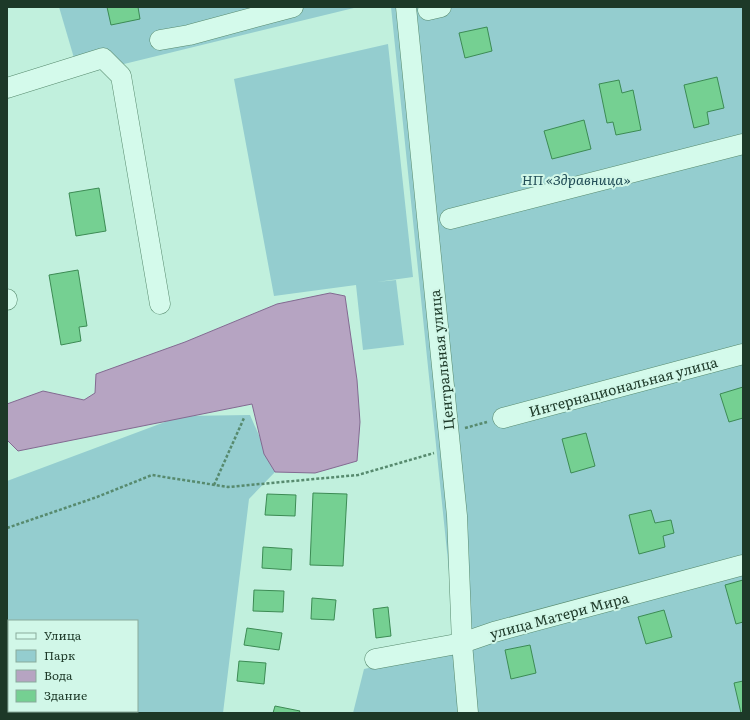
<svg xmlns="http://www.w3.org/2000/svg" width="750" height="720" font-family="Literata,serif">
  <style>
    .green { fill: #94cdcf; fill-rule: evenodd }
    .water { fill: #b6a4c2; stroke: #836a91 }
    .building { fill: #75d092; stroke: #3c8b54 }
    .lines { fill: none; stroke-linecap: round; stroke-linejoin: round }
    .minor-casing { stroke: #578a6e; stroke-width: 21 }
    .path { stroke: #578a6e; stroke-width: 2.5; stroke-dasharray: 3 2; stroke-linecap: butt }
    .minor { stroke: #d4faeb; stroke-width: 20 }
    .labels { text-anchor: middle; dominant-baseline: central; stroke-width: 4; stroke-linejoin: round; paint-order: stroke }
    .park-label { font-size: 14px; font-style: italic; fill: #224e57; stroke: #d1f7e8 }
    .street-label { font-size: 14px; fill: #1d3928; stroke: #d1f7e8 }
  </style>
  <rect width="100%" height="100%" fill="#c1f0dd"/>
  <g class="green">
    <path d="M 59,7 L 358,7 L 79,75 Z"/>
    <path d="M 391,7 L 743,7 L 743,713 L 353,713 L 364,669 L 457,649 Z"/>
    <path d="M 388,44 L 413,277 L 377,282 L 396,280 L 404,345 L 363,350 L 356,285 L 274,296 L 234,79 Z"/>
    <path d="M 250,415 L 275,472 L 249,499 L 223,713 L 7,713 L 7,481 L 181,416 ZM 9,621 L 137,621 L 137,711 L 9,711 Z"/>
  </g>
  <path class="water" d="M 330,293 L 345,296 L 357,380 L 360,422 L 357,461 L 315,473 L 275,472 L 264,454 L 252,404 L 18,451 L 7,440 L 7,404 L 43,391 L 84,400 L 95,393 L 96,374 L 185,342 L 277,304 Z"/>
  <g class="building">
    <path d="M 107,7 L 138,7 L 140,19 L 111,25 Z"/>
    <path d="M 487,27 L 492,51 L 465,58 L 459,33 Z"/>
    <path d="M 717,77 L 724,108 L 707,112 L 709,124 L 694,128 L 684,85 Z"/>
    <path d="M 619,80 L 622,93 L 633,90 L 641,130 L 616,135 L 613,122 L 607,123 L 599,84 Z"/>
    <path d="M 584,120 L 591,149 L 552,159 L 544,131 Z"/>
    <path d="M 99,188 L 106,231 L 76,236 L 69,193 Z"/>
    <path d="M 78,270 L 87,326 L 79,327 L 81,341 L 61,345 L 49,275 Z"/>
    <path d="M 743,387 L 743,418 L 729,422 L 720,394 Z"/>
    <path d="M 586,433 L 595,466 L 571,473 L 562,439 Z"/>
    <path d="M 313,493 L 347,494 L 343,566 L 310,565 Z"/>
    <path d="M 267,494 L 296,495 L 295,516 L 265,515 Z"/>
    <path d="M 651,510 L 655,523 L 671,520 L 674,533 L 663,536 L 665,547 L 639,554 L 629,515 Z"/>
    <path d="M 263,547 L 292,549 L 291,570 L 262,568 Z"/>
    <path d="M 743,580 L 743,622 L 736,624 L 725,585 Z"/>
    <path d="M 254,590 L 284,591 L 283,612 L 253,611 Z"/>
    <path d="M 312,598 L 336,600 L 334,620 L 311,619 Z"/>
    <path d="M 388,607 L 391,636 L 376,638 L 373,609 Z"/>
    <path d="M 664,610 L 672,637 L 646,644 L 638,617 Z"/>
    <path d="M 247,628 L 282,633 L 279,650 L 244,645 Z"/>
    <path d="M 530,645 L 536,673 L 511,679 L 505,650 Z"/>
    <path d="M 239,661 L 266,663 L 264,684 L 237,681 Z"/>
    <path d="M 743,681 L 743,713 L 741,713 L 734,683 Z"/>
    <path d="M 275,706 L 300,711 L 299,713 L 273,713 Z"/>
  </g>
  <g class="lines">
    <defs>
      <g id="minor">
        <path d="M 406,7 L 457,516 L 462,643 L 468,713"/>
        <path d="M 428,10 L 441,7"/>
        <path d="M 160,40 L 189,35 L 293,7"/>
        <path d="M 7,88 L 103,58 L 121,76 L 160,304"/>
        <path d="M 450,219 L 743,144"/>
        <path d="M 7,299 L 7,300"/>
        <path d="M 503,418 L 743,354"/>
        <path d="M 375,659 L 462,643 L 494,632 L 743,565"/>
      </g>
    </defs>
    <use href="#minor" class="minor-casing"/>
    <g class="path">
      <path d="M 465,428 L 487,422"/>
      <path d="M 214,485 L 244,418"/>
      <path d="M 7,528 L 97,497 L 152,475 L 228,487 L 358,475 L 434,453"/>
    </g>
    <use href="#minor" class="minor"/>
  </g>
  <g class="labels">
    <g class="park-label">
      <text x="576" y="179">НП «Здравница»</text>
    </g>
    <g class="street-label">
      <text transform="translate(441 360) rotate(-96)">Центральная улица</text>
      <text transform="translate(623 386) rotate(-15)">Интернациональная улица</text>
      <text transform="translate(559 615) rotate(-15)">улица Матери Мира</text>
    </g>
  </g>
  <rect width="750" height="720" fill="none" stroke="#1d3928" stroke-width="16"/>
  <rect x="8" y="620" width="130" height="92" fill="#d1f7e8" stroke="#89ab9b"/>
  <rect x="16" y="633" width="20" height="6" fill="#d4faeb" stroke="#89ab9b"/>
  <text x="44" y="640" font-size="12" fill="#1d3928">Улица</text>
  <rect x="16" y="650" width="20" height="12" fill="#94cdcf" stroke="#89ab9b"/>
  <text x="44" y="660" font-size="12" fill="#1d3928">Парк</text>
  <rect x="16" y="670" width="20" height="12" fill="#b6a4c2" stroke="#89ab9b"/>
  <text x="44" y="680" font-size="12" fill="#1d3928">Вода</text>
  <rect x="16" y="690" width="20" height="12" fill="#75d092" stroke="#89ab9b"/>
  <text x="44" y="700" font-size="12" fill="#1d3928">Здание</text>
</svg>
